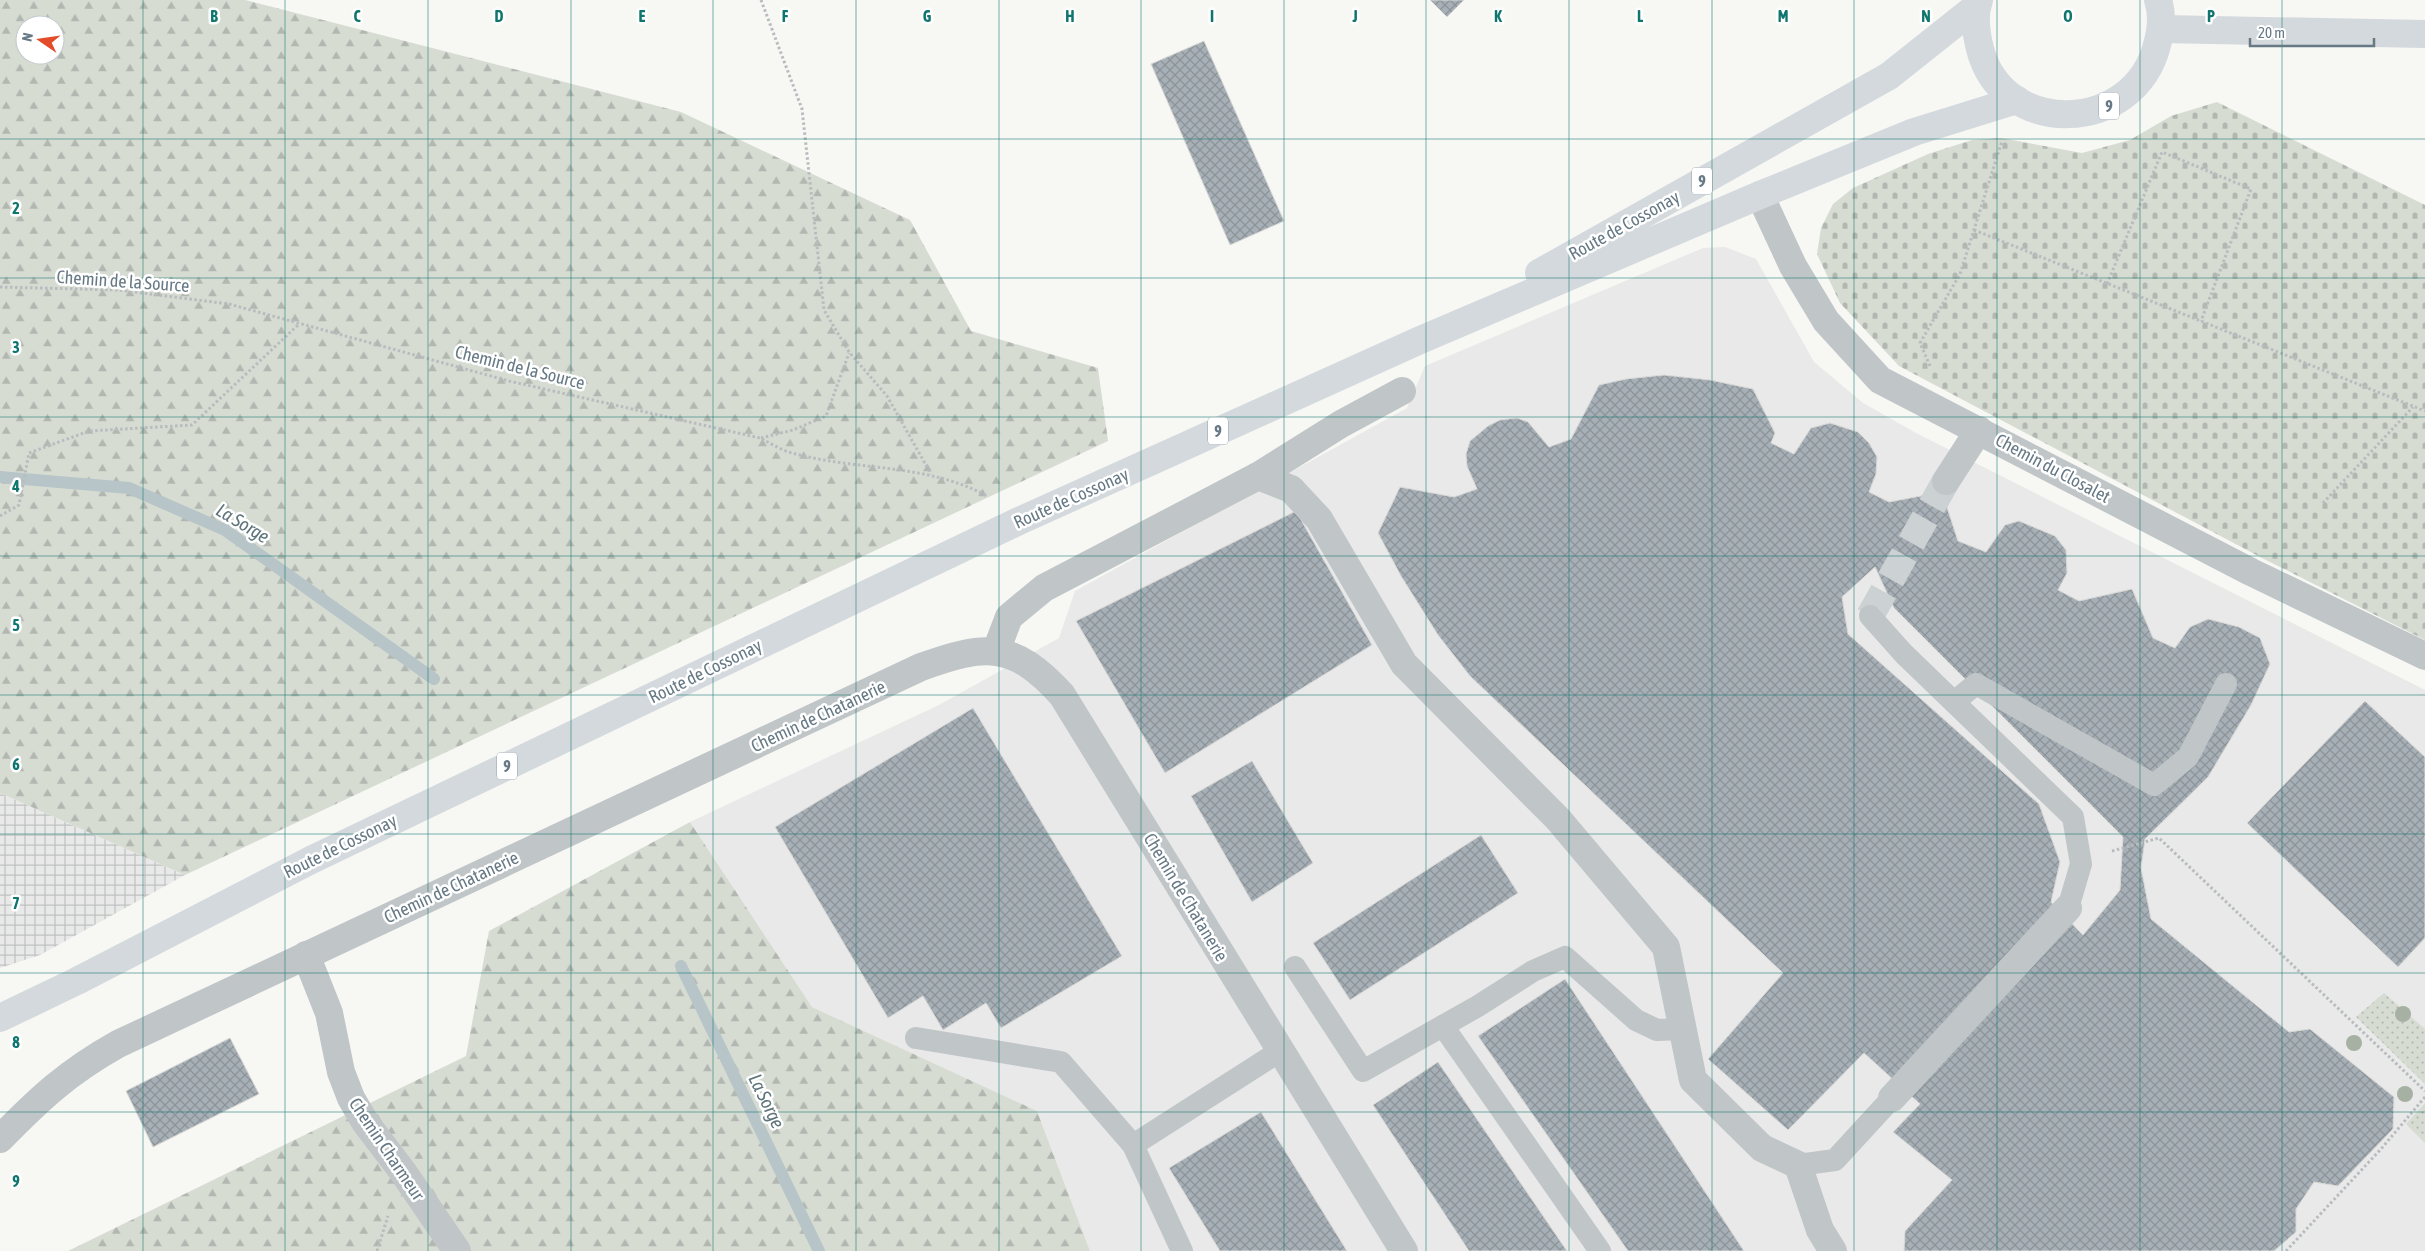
<svg xmlns="http://www.w3.org/2000/svg" width="2425" height="1251" font-family="'Asap Condensed',sans-serif">
  <style>
    .built { fill: #e8e9e8 }
    .industrial { fill: url(#industrial-grid) }
    .grass { fill: url(#grass-dots) }
    .forest { fill: url(#forest-firs); fill-rule: evenodd }
    .cemetery { fill: url(#cemetery-stones) }
    .lines { fill: none; stroke-linecap: round; stroke-linejoin: round }
    .stream { stroke: #b7c5c8; stroke-width: 12 }
    .building { fill: url(#building-cross-hatch); stroke: #d9d9d7; fill-rule: evenodd }
    .minor-tunnel { stroke: #ccd1d3; stroke-width: 28; stroke-dasharray: 28 14; stroke-linecap: butt }
    .path { stroke: #b8bcbf; stroke-width: 3; stroke-dasharray: 2.5 2.5; stroke-linecap: butt }
    .service { stroke: #c0c5c8; stroke-width: 22 }
    .minor { stroke: #c0c5c8; stroke-width: 28 }
    .primary { stroke: #d4d9dd; stroke-width: 28 }
    .tree { fill: #a7b1a3 }
    .grid { fill: none; stroke: #0f766e; stroke-width: 1; stroke-opacity: 0.55 }
    .labels { text-anchor: middle; dominant-baseline: central; stroke-width: 5; stroke-linejoin: round; paint-order: stroke }
    .shield { fill: #fff; stroke: #94a1aa; stroke-width: 1 }
    .shield-label { font-size: 16px; font-weight: bold; fill: #667985 }
    .street-label { font-size: 18px; fill: #667985; stroke: #fff }
    .water-label { font-size: 19px; font-style: italic; fill: #5d747a; stroke: #fff }
    .grid-label { font-size: 16px; text-anchor: middle; font-weight: bold; fill: #0f766e; stroke: #fff; stroke-width: 5; stroke-linejoin: round; paint-order: stroke }
  </style>
  <defs>
    <pattern id="industrial-grid" width="8" height="8" patternUnits="userSpaceOnUse" patternTransform="scale(1.25)"><rect width="8" height="8" fill="#e8e9e8"/><path d="M0 4h8M4 0v8" fill="none" stroke="#c0c2c2"/></pattern>
    <pattern id="grass-dots" width="8" height="8" patternUnits="userSpaceOnUse" patternTransform="scale(1.25)"><rect width="8" height="8" fill="#d7dcd3"/><path d="M2 2h.1M6 6h.1" fill="none" stroke="#b2b7b1" stroke-width="1.8" stroke-linecap="round"/></pattern>
    <pattern id="forest-firs" width="22" height="20" patternUnits="userSpaceOnUse" patternTransform="scale(1.25)"><rect width="22" height="20" fill="#d7dcd3"/><path d="M5 1l3.5 6h-7zM16 11l3.5 6h-7z" fill="#b2b7b1"/></pattern>
    <pattern id="cemetery-stones" width="16" height="16" patternUnits="userSpaceOnUse" patternTransform="scale(1.25)"><rect width="16" height="16" fill="#d7dcd3"/><path d="M2 7V4a2 2 0 0 1 4 0v3zM10 15v-3a2 2 0 0 1 4 0v3z" fill="#b2b7b1"/></pattern>
    <pattern id="building-cross-hatch" width="8" height="8" patternUnits="userSpaceOnUse" patternTransform="scale(1.25)"><rect width="8" height="8" fill="#a7b0b6"/><path d="M0 0l8 8M0 8l8-8" fill="none" stroke="#8c949a"/></pattern>
  </defs>
  <rect width="100%" height="100%" fill="#f7f7f4"/>
  <path class="built" d="M 1725,247 L 1756,259 L 1814,362 L 1863,403 L 1916,433 L 2425,690 L 2425,1251 L 1090,1251 L 1037,1111 L 812,1007 L 690,822 L 939,705 L 1059,638 L 1075,591 L 1407,408 L 1425,366 L 1703,248 Z"/>
  <path class="industrial" d="M 0,793 L 185,875 L 40,955 L 0,968 Z"/>
  <g class="grass">
    <path d="M 2384,993 L 2425,1029 L 2425,1084 L 2356,1017 Z"/>
    <path d="M 2425,1103 L 2425,1143 L 2406,1124 Z"/>
  </g>
  <g class="forest">
    <path d="M 0,0 L 245,0 L 681,112 L 910,220 L 971,331 L 1098,368 L 1108,441 L 185,875 L 0,793 ZM 25,25 L 55,25 L 55,55 L 25,55 Z"/>
    <path d="M 690,822 L 812,1007 L 1037,1111 L 1090,1251 L 68,1251 L 466,1056 L 489,931 Z"/>
  </g>
  <path class="cemetery" d="M 2217,102 L 2425,205 L 2425,640 L 2262,558 L 1899,366 L 1840,303 L 1817,254 L 1821,228 L 1833,204 L 1853,188 L 1928,154 L 1972,140 L 2001,138 L 2082,153 L 2130,140 L 2171,116 Z"/>
  <g class="lines">
    <g class="stream">
      <path d="M 0,477 L 129,488 L 225,530 L 434,679"/>
      <path d="M 681,966 L 819,1251"/>
    </g>
  </g>
  <g class="building">
    <path d="M 1430,0 L 1464,0 L 1447,17 Z"/>
    <path d="M 1204,41 L 1284,221 L 1230,245 L 1151,64 Z"/>
    <path d="M 1664,375 L 1710,380 L 1753,389 L 1775,433 L 1771,443 L 1794,454 L 1811,428 L 1830,423 L 1858,432 L 1869,443 L 1877,457 L 1876,474 L 1869,492 L 1889,502 L 1942,492 L 1958,541 L 1986,552 L 2005,525 L 2019,521 L 2055,536 L 2066,550 L 2067,573 L 2058,590 L 2079,601 L 2132,589 L 2153,638 L 2175,648 L 2190,627 L 2208,619 L 2239,627 L 2260,638 L 2270,664 L 2251,705 L 2208,777 L 2145,839 L 2141,868 L 2151,919 L 2289,1032 L 2310,1029 L 2394,1097 L 2393,1129 L 2338,1186 L 2314,1182 L 2296,1209 L 2296,1232 L 2274,1251 L 1904,1251 L 1905,1231 L 1952,1180 L 1893,1132 L 1920,1104 L 1864,1053 L 1788,1130 L 1708,1059 L 1783,973 L 1470,676 L 1438,635 L 1401,576 L 1378,533 L 1400,487 L 1454,497 L 1477,489 L 1467,466 L 1466,454 L 1470,441 L 1488,426 L 1500,420 L 1517,418 L 1528,422 L 1549,447 L 1571,439 L 1599,385 L 1626,379 ZM 1875,567 L 1894,608 L 2123,837 L 2120,890 L 2083,935 L 2051,902 L 2060,862 L 2039,804 L 1848,634 L 1842,597 Z"/>
    <path d="M 1296,511 L 1372,645 L 1165,773 L 1076,621 Z"/>
    <path d="M 2365,701 L 2425,757 L 2425,938 L 2398,967 L 2247,823 Z"/>
    <path d="M 973,708 L 1122,956 L 1001,1028 L 986,1003 L 943,1030 L 923,996 L 888,1018 L 775,827 Z"/>
    <path d="M 1252,761 L 1313,863 L 1252,902 L 1191,796 Z"/>
    <path d="M 1481,835 L 1518,893 L 1350,1000 L 1313,943 Z"/>
    <path d="M 1565,979 L 1744,1251 L 1628,1251 L 1478,1036 Z"/>
    <path d="M 230,1038 L 259,1094 L 153,1147 L 126,1091 Z"/>
    <path d="M 1438,1062 L 1567,1251 L 1469,1251 L 1373,1105 Z"/>
    <path d="M 1261,1112 L 1347,1251 L 1220,1251 L 1169,1168 Z"/>
  </g>
  <g class="lines">
    <path class="minor-tunnel" d="M 1870,616 L 1946,481"/>
    <g class="path">
      <path d="M 761,0 L 802,109 L 824,310 L 849,352 L 887,396 L 931,474"/>
      <path d="M 1974,230 L 2425,411"/>
      <path d="M 2107,284 L 2162,152 L 2251,189 L 2201,321"/>
      <path d="M 0,287 L 119,290 L 229,304 L 509,381 L 760,438 C 770,443 781,450 792,453 C 856,471 927,463 987,496"/>
      <path d="M 1930,366 L 1920,343 L 1960,274 L 2002,141"/>
      <path d="M 761,438 L 793,430 L 826,416 L 849,353"/>
      <path d="M 2323,503 L 2413,407"/>
      <path d="M 0,516 L 19,505 L 29,453 L 89,431 L 192,425 L 299,324"/>
      <path d="M 2112,851 L 2159,838 L 2425,1091"/>
      <path d="M 377,1251 L 388,1216"/>
      <path d="M 2286,1251 L 2381,1149 L 2425,1097"/>
    </g>
    <g class="service">
      <path d="M 1870,616 L 1904,654 L 2073,817 L 2081,864 L 2068,908"/>
      <path d="M 1954,702 L 1976,684 L 2154,785 L 2188,757 L 2226,684"/>
      <path d="M 1295,967 L 1363,1071 L 1478,1006 L 1533,971 L 1565,957 L 1636,1020 L 1657,1030 L 1683,1029"/>
      <path d="M 1443,1026 L 1600,1251"/>
      <path d="M 916,1038 L 1061,1062 L 1133,1145 L 1182,1251"/>
      <path d="M 1133,1145 L 1280,1051"/>
      <path d="M 1798,1165 L 1835,1160 L 1892,1098"/>
    </g>
    <g class="minor">
      <path d="M 1760,195 L 1793,266 L 1826,321 L 1880,380 L 2251,572 L 2425,656"/>
      <path d="M 1258,476 L 1291,489 L 1319,519 L 1404,664 L 1558,819 L 1666,947 L 1693,1080 L 1762,1148 L 1798,1165 L 1820,1230 L 1833,1251"/>
      <path d="M 1946,481 L 1979,430"/>
      <path d="M 996,651 L 1009,617 L 1044,588 L 1258,476 L 1341,424 L 1402,391"/>
      <path d="M 306,955 L 329,1013 L 341,1072 L 351,1098 L 365,1122 L 403,1172 L 457,1251"/>
      <path d="M 1892,1098 L 2068,908"/>
      <path d="M 0,1139 C 40,1098 68,1072 118,1044 L 921,667 C 985,644 1013,641 1062,695 L 1404,1251"/>
    </g>
    <g class="primary">
      <path d="M 1979,0 C 1973,16 1976,33 1980,49 C 2003,138 2134,135 2157,45 C 2161,31 2163,15 2158,0"/>
      <path d="M 2161,29 L 2425,34"/>
      <path d="M 1539,273 L 1889,76 L 1977,6"/>
      <path d="M 0,1018 L 77,981 L 311,860 L 1019,521 L 1418,341 L 1760,195 L 1914,132 L 2017,100"/>
    </g>
  </g>
  <g class="tree">
    <circle cx="2403" cy="1014" r="8"/>
    <circle cx="2354" cy="1043" r="8"/>
    <circle cx="2405" cy="1094" r="8"/>
  </g>
  <path class="grid" d="M 143,0 L 143,1251M 285,0 L 285,1251M 428,0 L 428,1251M 571,0 L 571,1251M 713,0 L 713,1251M 856,0 L 856,1251M 999,0 L 999,1251M 1141,0 L 1141,1251M 1284,0 L 1284,1251M 1426,0 L 1426,1251M 1569,0 L 1569,1251M 1712,0 L 1712,1251M 1854,0 L 1854,1251M 1997,0 L 1997,1251M 2140,0 L 2140,1251M 2282,0 L 2282,1251M 0,139 L 2425,139M 0,278 L 2425,278M 0,417 L 2425,417M 0,556 L 2425,556M 0,695 L 2425,695M 0,834 L 2425,834M 0,973 L 2425,973M 0,1112 L 2425,1112"/>
  <g class="labels">
    <g class="shield">
      <rect x="2099" y="92.5" width="20" height="27" rx="4"/>
      <rect x="1692" y="167.5" width="20" height="27" rx="4"/>
      <rect x="1208" y="417.5" width="20" height="27" rx="4"/>
      <rect x="497" y="752.5" width="20" height="27" rx="4"/>
    </g>
    <g class="shield-label">
      <text x="2109" y="106">9</text>
      <text x="1702" y="181">9</text>
      <text x="1218" y="431">9</text>
      <text x="507" y="766">9</text>
    </g>
    <g class="street-label">
      <text transform="translate(1624 225) rotate(-29)">Route de Cossonay</text>
      <text transform="translate(123 281) rotate(4)">Chemin de la Source</text>
      <text transform="translate(520 367) rotate(14)">Chemin de la Source</text>
      <text transform="translate(2053 468) rotate(28)">Chemin du Closalet</text>
      <text transform="translate(1071 498) rotate(-24)">Route de Cossonay</text>
      <text transform="translate(705 671) rotate(-26)">Route de Cossonay</text>
      <text transform="translate(818 716) rotate(-25)">Chemin de Chatanerie</text>
      <text transform="translate(340 846) rotate(-26)">Route de Cossonay</text>
      <text transform="translate(451 887) rotate(-25)">Chemin de Chatanerie</text>
      <text transform="translate(1186 897) rotate(59)">Chemin de Chatanerie</text>
      <text transform="translate(387 1149) rotate(56)">Chemin Charmeur</text>
    </g>
    <g class="water-label">
      <text transform="translate(243 523) rotate(31)">La Sorge</text>
      <text transform="translate(767 1101) rotate(64)">La Sorge</text>
    </g>
  </g>
  <g class="grid-label">
    <text x="214" y="22">B</text>
    <text x="357" y="22">C</text>
    <text x="499" y="22">D</text>
    <text x="642" y="22">E</text>
    <text x="785" y="22">F</text>
    <text x="927" y="22">G</text>
    <text x="1070" y="22">H</text>
    <text x="1212" y="22">I</text>
    <text x="1355" y="22">J</text>
    <text x="1498" y="22">K</text>
    <text x="1640" y="22">L</text>
    <text x="1783" y="22">M</text>
    <text x="1926" y="22">N</text>
    <text x="2068" y="22">O</text>
    <text x="2211" y="22">P</text>
    <text x="16" y="214">2</text>
    <text x="16" y="353">3</text>
    <text x="16" y="492">4</text>
    <text x="16" y="631">5</text>
    <text x="16" y="770">6</text>
    <text x="16" y="909">7</text>
    <text x="16" y="1048">8</text>
    <text x="16" y="1187">9</text>
  </g>
  <g transform="translate(40 40) rotate(283)"><circle r="24" fill="#ffffff" stroke="#c2c9ce"/>
  <path d="M0-4L9 19L0 12L-9 19Z" fill="#e34b29"/>
  <text y="-8" font-size="14" font-weight="bold" text-anchor="middle" fill="#667985">N</text>
  </g>
  <path d="M2250 38v8h124v-8" fill="none" stroke="#667985" stroke-width="2.5"/>
  <text x="2258" y="38" font-size="15" fill="#667985" stroke="#ffffff" stroke-width="4" paint-order="stroke">20 m</text>
</svg>
